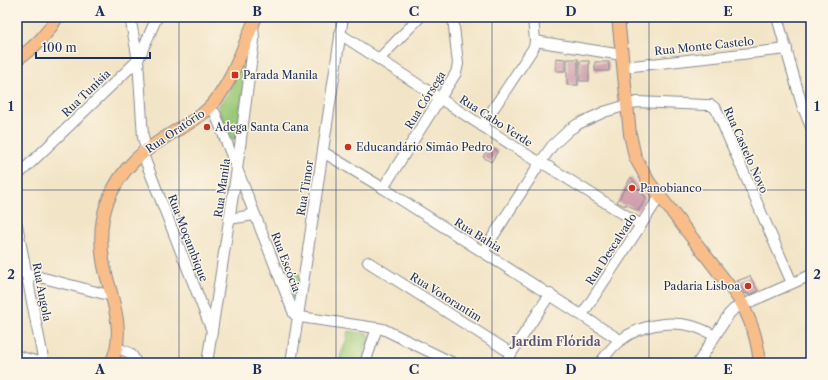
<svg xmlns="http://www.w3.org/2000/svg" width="828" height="380" font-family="'Libre Caslon Text',serif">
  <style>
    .green { fill: #9bc977; stroke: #5b7c6a }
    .building { fill: #ce9cab }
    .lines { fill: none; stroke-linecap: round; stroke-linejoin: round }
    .minor-casing { stroke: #868a92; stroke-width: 12 }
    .major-casing { stroke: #868a92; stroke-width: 14 }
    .minor { stroke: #fff; stroke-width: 10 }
    .major { stroke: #f8bd89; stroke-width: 12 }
    .grid { fill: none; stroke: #1b2f5e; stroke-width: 1; stroke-opacity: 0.55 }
    .poi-dot { fill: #c8321e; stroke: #fcf5e5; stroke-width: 1.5 }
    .labels { text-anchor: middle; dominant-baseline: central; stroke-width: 3; stroke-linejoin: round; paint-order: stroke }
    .street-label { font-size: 11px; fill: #1b2f5e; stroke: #fcf5e5 }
    .poi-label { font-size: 11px; fill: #1b2f5e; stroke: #fcf5e5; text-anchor: start }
    .neighbourhood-label { font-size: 12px; font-weight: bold; fill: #5a5579; stroke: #fcf5e5 }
    .neatline { fill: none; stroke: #1b2f5e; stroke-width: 1.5 }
    .grid-label { font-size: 13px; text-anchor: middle; font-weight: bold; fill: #1b2f5e }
  </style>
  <rect width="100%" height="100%" fill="#fcf5e5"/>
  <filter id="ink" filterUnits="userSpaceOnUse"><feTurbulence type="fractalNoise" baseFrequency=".025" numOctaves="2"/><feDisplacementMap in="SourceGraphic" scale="8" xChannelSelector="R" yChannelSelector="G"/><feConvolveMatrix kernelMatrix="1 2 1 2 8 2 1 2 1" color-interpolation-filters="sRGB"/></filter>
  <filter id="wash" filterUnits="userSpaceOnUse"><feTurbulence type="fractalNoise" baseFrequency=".012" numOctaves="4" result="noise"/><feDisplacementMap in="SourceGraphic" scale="16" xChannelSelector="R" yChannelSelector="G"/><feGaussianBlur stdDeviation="0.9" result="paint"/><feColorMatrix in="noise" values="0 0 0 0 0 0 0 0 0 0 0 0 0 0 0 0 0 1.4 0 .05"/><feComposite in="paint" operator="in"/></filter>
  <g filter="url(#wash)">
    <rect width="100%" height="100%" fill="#f2e4c6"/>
    <g class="green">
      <path d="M 248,51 L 237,138 L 231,140 L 230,139 L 218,107 L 229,91 Z"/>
      <path d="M 282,272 L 300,274 L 296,301 L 293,301 Z"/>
      <path d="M 348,331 L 369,334 L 370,336 L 361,363 L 349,363 L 340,358 L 346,341 Z"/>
    </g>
    <g id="blocks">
      <g class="building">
        <path d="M 556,58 L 565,59 L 565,71 L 556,71 Z"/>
        <rect x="567" y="59" width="11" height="26"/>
        <rect x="580" y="61" width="9" height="20"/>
        <rect x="595" y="62" width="14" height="9"/>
        <path d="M 489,146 L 498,151 L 491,162 L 483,157 Z"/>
        <path d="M 631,177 L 646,198 L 638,211 L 626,204 L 625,206 L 617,202 Z"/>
        <path d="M 750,276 L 758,291 L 750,295 L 745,293 L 737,281 Z"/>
      </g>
    </g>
  </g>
  <g filter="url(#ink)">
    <use href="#blocks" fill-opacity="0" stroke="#868a92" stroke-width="1"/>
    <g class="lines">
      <defs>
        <g id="minor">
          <path d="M 130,17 L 138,60 L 143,137 L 146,149"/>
          <path d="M 777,17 L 802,105 L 811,127"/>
          <path d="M 340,34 L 532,158 L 549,167 L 641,225"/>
          <path d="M 535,41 L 622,55"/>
          <path d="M 379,59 L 420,17"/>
          <path d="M 624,67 L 787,49"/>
          <path d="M 215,113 L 294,314 L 298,317 L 307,318 L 383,329 L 453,363"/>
          <path d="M 482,126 L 534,47 L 535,41 L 533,17"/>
          <path d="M 142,152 L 212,331"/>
          <path d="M 323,152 L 383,188 L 620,340"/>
          <path d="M 17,176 L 138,60 L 157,17"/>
          <path d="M 383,188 L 456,73 L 458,64 L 453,17"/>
          <path d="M 229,219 L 254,215"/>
          <path d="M 17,225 L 44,363"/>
          <path d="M 483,252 L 540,163 L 552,146 L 569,130 L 578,124 L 604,112 L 637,102 L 706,105 L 711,105 L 716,109 L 792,283"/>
          <path d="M 368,262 L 511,353"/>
          <path d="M 17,271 L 112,296"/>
          <path d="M 582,315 L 660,196"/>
          <path d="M 117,348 C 128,352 132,352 136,363"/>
          <path d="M 17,356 L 43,363"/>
          <path d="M 207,363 L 237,169 L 254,40 L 253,23"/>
          <path d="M 291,363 L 343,17"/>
          <path d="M 365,363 L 377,328"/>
          <path d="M 505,363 L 550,294"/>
          <path d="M 600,363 C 606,355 613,345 621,340 C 640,325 669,320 692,326 C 700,328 708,332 715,336"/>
          <path d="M 698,363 L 729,314 L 734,309 L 811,275"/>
        </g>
        <g id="major">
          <path d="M 618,17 L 630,134 L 635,157 L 649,182 L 740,300 C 752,323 757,338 760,363"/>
          <path d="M 17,59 C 34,48 47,35 57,17"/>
          <path d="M 111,363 C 127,332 111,297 104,266 C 100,245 100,223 107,203 C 121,166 144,150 177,130 C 188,124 200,117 209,108 C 232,85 243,46 256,17"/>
        </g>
      </defs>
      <use href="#minor" class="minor-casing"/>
      <use href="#major" class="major-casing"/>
      <use href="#minor" class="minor"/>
      <use href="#major" class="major"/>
    </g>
  </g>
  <path class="grid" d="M 179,17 L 179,363M 336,17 L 336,363M 492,17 L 492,363M 649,17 L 649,363M 17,190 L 811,190"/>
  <g class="poi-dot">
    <rect x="231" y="71" width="8" height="8" rx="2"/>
    <circle cx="207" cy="127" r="4"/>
    <circle cx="348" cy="147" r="4"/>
    <circle cx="632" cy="188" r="4"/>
    <circle cx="748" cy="286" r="4"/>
  </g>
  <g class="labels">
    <g class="street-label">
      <text transform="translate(704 46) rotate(-6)">Rua Monte Castelo</text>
      <text transform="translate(86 93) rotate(-44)">Rua Tunísia</text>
      <text transform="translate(425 100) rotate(-58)">Rua Córsega</text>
      <text transform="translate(496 121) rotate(33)">Rua Cabo Verde</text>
      <text transform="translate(175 131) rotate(-34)">Rua Oratório</text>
      <text transform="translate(746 150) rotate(66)">Rua Castelo Novo</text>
      <text transform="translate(222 188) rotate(-82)">Rua Manila</text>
      <text transform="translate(305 188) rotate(-81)">Rua Timor</text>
      <text transform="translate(478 235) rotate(32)">Rua Bahia</text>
      <text transform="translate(188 238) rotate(69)">Rua Moçambique</text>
      <text transform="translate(611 249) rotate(-57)">Rua Descalvado</text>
      <text transform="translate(286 262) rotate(69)">Rua Escócia</text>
      <text transform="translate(42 292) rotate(79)">Rua Angola</text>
      <text transform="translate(446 297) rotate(32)">Rua Votorantim</text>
    </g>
    <g class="poi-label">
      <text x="243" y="75">Parada Manila</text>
      <text x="215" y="127">Adega Santa Cana</text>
      <text x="356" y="147">Educandário Simão Pedro</text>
      <text x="640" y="188">Panobianco</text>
      <text x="740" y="286" text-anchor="end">Padaria Lisboa</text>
    </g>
    <g class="neighbourhood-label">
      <text x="556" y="341">Jardim Flórida</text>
    </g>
  </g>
  <rect width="828" height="380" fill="none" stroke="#fcf5e5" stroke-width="44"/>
  <path d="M36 52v6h114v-6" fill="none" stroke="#1b2f5e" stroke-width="2"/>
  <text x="42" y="52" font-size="12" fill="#1b2f5e" stroke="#fcf5e5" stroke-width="3" paint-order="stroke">100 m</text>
  <rect x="22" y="22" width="784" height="336" class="neatline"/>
  <g class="grid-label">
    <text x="100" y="16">A</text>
    <text x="257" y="16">B</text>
    <text x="414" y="16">C</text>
    <text x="571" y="16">D</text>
    <text x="728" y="16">E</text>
    <text x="11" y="111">1</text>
    <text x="817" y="111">1</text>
    <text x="11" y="279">2</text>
    <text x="817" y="279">2</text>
    <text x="100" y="374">A</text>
    <text x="257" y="374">B</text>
    <text x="414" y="374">C</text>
    <text x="571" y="374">D</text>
    <text x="728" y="374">E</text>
  </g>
</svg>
